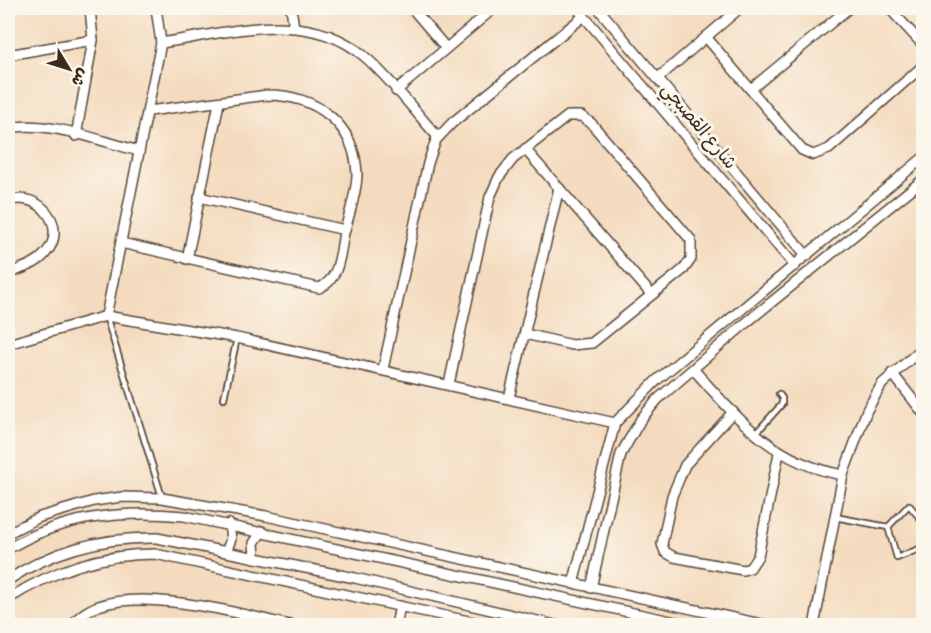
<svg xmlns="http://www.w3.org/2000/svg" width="931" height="633" font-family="Pangolin,'Playpen Sans Arabic',sans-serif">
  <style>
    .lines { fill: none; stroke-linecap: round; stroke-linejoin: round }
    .service-casing { stroke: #574536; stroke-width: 8 }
    .minor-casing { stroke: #574536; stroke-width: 12 }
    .service { stroke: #fff; stroke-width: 4.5 }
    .minor { stroke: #fff; stroke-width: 9 }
    .labels { text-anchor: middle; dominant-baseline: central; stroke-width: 6; stroke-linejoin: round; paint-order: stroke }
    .street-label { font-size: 18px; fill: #3b2a1e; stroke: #fbf7ec }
  </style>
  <rect width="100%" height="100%" fill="#fbf7ec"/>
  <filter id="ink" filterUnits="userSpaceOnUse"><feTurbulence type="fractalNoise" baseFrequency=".0167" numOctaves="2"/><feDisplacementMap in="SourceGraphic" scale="12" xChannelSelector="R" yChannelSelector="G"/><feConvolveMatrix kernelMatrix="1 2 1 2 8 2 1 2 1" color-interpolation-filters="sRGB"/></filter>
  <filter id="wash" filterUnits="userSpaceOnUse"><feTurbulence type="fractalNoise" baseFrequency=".008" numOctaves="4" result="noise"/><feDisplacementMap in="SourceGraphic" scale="24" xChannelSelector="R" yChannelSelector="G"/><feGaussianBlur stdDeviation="1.35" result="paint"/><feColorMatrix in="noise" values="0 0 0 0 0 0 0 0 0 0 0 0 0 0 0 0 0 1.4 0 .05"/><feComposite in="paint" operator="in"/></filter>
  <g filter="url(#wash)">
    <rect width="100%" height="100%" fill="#f4dbbf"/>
  </g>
  <g filter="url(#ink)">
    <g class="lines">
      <defs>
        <g id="service">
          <path d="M 106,316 L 162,497"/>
          <path d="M 224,398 L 237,338"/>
          <path d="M 756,433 L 782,404 L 782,398 L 779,394"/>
          <path d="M 835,517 L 888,527"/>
          <path d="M 888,527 L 897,558 L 924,547"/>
          <path d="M 888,527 L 909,505 L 924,523"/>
        </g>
        <g id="minor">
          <path d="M 291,8 L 294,27"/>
          <path d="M 412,8 L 446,48"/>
          <path d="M 577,8 L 795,266"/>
          <path d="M 598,8 L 807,256"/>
          <path d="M 889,8 L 924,46"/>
          <path d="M 706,37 L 802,150 L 813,155 L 829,149 L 924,65"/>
          <path d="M 161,43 C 228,33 307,7 364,56 C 391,79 414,111 438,137"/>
          <path d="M 8,55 L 93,40"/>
          <path d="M 658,78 L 740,8"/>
          <path d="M 751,89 L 849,8"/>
          <path d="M 396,91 L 494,8"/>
          <path d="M 8,128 C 50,120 99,141 139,151"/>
          <path d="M 76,136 L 93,40 L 90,8"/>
          <path d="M 525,149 L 651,294"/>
          <path d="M 199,197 L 345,230"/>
          <path d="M 8,201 C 39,190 70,227 45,254 C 36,265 21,268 8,274"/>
          <path d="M 121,243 L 319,288 C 340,280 340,252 344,233 C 349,215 357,192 357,174 C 355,123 315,95 267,95 L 149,111"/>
          <path d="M 187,259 L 219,103"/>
          <path d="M 106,316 L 161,43 L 156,8"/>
          <path d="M 8,344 L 106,316 L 237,338 L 615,423"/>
          <path d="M 383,369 L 428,163 L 436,140 L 452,123 L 584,16"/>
          <path d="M 694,370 C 739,420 774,463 843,475"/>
          <path d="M 892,373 L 924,414"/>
          <path d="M 449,384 L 490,197 L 499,177 L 513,159 L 568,116 L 581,116 L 591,123 L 691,240 L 691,259 L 684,269 L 592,343 L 572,345 L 525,334"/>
          <path d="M 509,398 L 559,188"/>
          <path d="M 733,412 L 685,465 L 672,496 L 662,544 L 665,552 L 674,557 L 743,570 L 750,568 L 758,556 L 779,453"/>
          <path d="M 8,533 L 40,517 L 94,501 L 122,497 L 162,498 L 266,516 L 770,626"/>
          <path d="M 8,549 C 62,516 121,510 184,516 L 694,626"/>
          <path d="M 226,552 L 231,539 L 229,524"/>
          <path d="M 255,558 L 254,543 L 262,531"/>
          <path d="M 8,580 C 53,550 103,537 157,538 L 355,578 L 559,626"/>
          <path d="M 573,584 L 615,423 L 657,380 L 924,157"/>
          <path d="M 591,588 L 621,454 L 641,419 L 658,399 L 747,322 L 924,179"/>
          <path d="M 8,599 C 54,570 100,554 155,554 L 492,626"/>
          <path d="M 72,626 C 104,573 245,616 294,626"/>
          <path d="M 396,626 L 400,606"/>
          <path d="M 814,626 L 843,475 L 867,410 L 882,384 L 924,347"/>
        </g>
      </defs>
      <use href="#service" class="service-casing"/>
      <use href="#minor" class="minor-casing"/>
      <use href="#service" class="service"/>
      <use href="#minor" class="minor"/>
    </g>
  </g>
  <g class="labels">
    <g class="street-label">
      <text transform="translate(699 126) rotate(50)">شارع القصبجي</text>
    </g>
  </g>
  <rect width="931" height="633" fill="none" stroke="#fbf7ec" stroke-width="30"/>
  <g transform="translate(69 69) rotate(128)" stroke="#fbf7ec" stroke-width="4.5" paint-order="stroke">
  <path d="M0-4.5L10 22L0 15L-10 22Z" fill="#3b2a1e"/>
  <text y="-9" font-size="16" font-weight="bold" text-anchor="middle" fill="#3b2a1e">ش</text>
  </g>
</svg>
